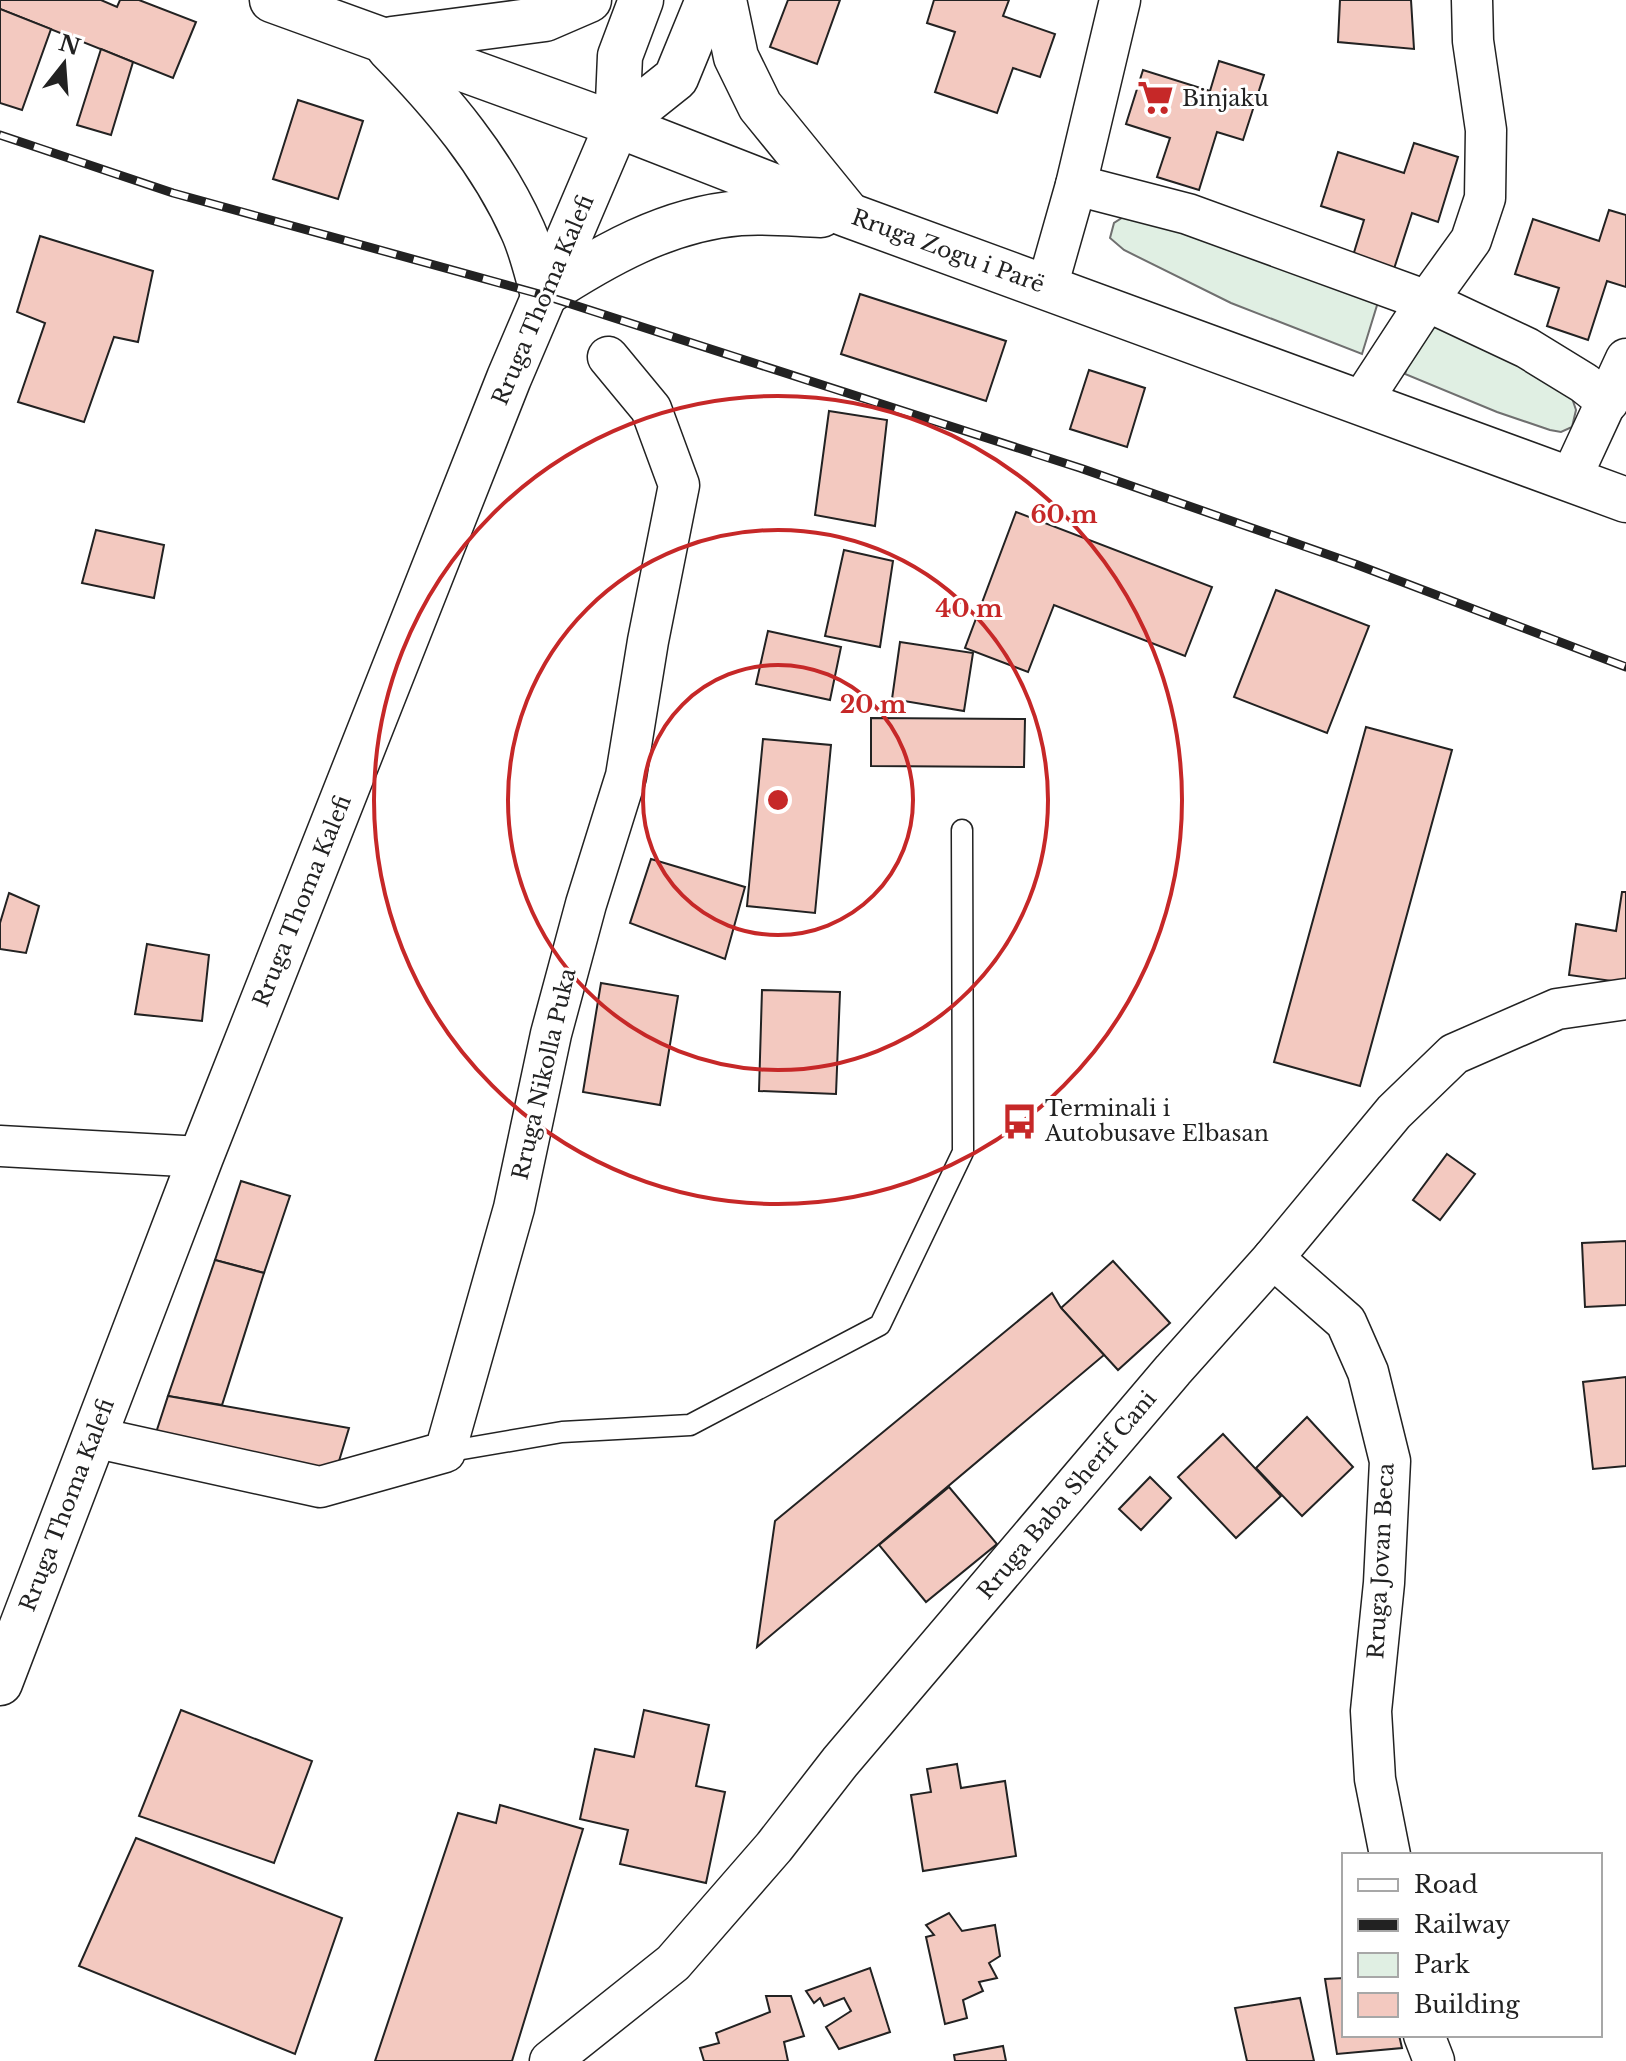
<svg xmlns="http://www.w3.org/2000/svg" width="1626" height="2061" font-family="'Libre Baskerville',serif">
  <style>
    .green { fill: #e0efe3; stroke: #6f6f6f; stroke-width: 2 }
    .building { fill: #f3c9c0; stroke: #222; stroke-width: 2 }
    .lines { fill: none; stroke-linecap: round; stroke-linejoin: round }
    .service-casing { stroke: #222; stroke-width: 23 }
    .minor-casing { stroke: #222; stroke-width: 43 }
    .secondary-casing { stroke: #222; stroke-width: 47 }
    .primary-casing { stroke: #222; stroke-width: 47 }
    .service { stroke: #fff; stroke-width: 20 }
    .minor { stroke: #fff; stroke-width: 40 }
    .secondary { stroke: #fff; stroke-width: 44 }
    .primary { stroke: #fff; stroke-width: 44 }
    .rail-casing { stroke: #222; stroke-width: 9 }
    .rail { stroke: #fff; stroke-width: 6; stroke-dasharray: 18; stroke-linecap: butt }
    .ring { fill: none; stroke: #c62828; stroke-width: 4 }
    .labels { text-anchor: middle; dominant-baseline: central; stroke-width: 6; stroke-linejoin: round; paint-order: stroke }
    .poi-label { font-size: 22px; fill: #222; stroke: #fff; text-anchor: start }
    .street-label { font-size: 22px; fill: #222; stroke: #fff }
    .centre { fill: #c62828; stroke: #fff; stroke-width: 4 }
    .ring-label { font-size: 24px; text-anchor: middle; font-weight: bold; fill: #c62828; stroke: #fff; stroke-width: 6; stroke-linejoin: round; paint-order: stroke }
  </style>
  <rect width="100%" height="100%" fill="#fff"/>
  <g class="green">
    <path d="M 1128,214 L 1378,302 L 1362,354 L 1231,303 L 1124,250 L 1110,238 L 1114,223 Z"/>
    <path d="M 1424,320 L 1481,341 L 1571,395 L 1576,410 L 1572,427 L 1561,432 L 1550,430 L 1497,412 L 1405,374 Z"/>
  </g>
  <g class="building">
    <path d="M 0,0 L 101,0 L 117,7 L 120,0 L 139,0 L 196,22 L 173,78 L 0,9 Z"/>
    <path d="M 788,0 L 840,0 L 817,64 L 770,47 Z"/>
    <path d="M 934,0 L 1009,0 L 1003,16 L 1055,34 L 1040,77 L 1013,68 L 997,113 L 935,92 L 955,32 L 927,23 Z"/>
    <path d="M 1340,0 L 1411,0 L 1414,49 L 1338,42 Z"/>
    <path d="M 0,9 L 51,29 L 22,110 L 0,103 Z"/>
    <path d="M 101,49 L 133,62 L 111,135 L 77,125 Z"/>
    <path d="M 1219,61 L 1264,75 L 1243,140 L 1217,132 L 1199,190 L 1157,177 L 1170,138 L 1126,124 L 1143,70 L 1210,91 Z"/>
    <path d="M 298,100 L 363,121 L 338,199 L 273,179 Z"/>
    <path d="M 1414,143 L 1458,157 L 1438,222 L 1412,213 L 1393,272 L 1352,259 L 1364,220 L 1321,206 L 1338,152 L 1404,173 Z"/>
    <path d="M 1609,210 L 1626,215 L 1626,287 L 1607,281 L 1588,340 L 1547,326 L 1559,288 L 1515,274 L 1533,219 L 1599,241 Z"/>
    <path d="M 40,236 L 153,271 L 138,342 L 114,337 L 84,422 L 18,402 L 45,323 L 17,312 Z"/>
    <path d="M 860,294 L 1006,341 L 986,401 L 841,354 Z"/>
    <path d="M 1089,370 L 1145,388 L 1127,447 L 1070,429 Z"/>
    <path d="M 829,411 L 887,420 L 875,526 L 815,515 Z"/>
    <path d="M 1016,512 L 1212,587 L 1185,656 L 1054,605 L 1028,672 L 965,648 Z"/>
    <path d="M 96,530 L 164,545 L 154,598 L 82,583 Z"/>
    <path d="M 844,550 L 893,561 L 880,647 L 825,636 Z"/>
    <path d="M 1276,590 L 1369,626 L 1327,733 L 1234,697 Z"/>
    <path d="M 768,631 L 841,647 L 830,700 L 756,684 Z"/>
    <path d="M 900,642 L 973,653 L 964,711 L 892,699 Z"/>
    <path d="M 871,718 L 1025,719 L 1024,767 L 871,766 Z"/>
    <path d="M 1366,727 L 1452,750 L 1360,1086 L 1274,1062 Z"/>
    <path d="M 763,739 L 831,745 L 815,913 L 747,906 Z"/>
    <path d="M 651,859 L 745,887 L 725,959 L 630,923 Z"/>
    <path d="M 1622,892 L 1626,892 L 1626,983 L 1569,975 L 1576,924 L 1616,931 Z"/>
    <path d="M 9,893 L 39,906 L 26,953 L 0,949 L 0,923 Z"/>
    <path d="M 147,944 L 209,955 L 202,1021 L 135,1014 Z"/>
    <path d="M 601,983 L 678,996 L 660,1105 L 583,1092 Z"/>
    <path d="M 762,990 L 840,992 L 836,1094 L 759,1091 Z"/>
    <path d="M 1447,1154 L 1475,1174 L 1440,1220 L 1413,1200 Z"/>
    <path d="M 241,1181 L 290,1196 L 264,1273 L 215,1260 Z"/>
    <path d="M 1626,1241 L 1626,1305 L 1585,1307 L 1582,1243 Z"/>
    <path d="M 215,1260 L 264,1273 L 222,1405 L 168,1396 Z"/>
    <path d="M 1113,1261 L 1170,1323 L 1118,1370 L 1061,1308 Z"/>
    <path d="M 1052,1293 L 1061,1308 L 1104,1355 L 757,1647 L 775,1521 Z"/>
    <path d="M 1626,1377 L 1626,1466 L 1593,1469 L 1583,1382 Z"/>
    <path d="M 168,1396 L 349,1428 L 336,1471 L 153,1442 Z"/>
    <path d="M 1307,1417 L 1353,1467 L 1302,1516 L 1256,1468 Z"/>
    <path d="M 1223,1434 L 1281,1496 L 1236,1538 L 1178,1477 Z"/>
    <path d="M 1150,1477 L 1171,1498 L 1141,1530 L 1119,1509 Z"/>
    <path d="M 949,1487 L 997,1544 L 926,1602 L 879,1545 Z"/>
    <path d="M 181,1710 L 312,1761 L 274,1863 L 139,1816 Z"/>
    <path d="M 644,1710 L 709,1725 L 696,1786 L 725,1792 L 706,1883 L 620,1864 L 628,1830 L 580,1819 L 595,1749 L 634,1757 Z"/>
    <path d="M 957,1764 L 961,1788 L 1005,1781 L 1016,1856 L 923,1871 L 911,1795 L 931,1792 L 927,1769 Z"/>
    <path d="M 500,1805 L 583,1829 L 512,2061 L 375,2061 L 458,1813 L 496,1823 Z"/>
    <path d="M 136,1838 L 342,1918 L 295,2054 L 79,1966 Z"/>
    <path d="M 949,1913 L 962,1931 L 995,1925 L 1000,1956 L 989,1963 L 997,1978 L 979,1982 L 983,1991 L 963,2000 L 967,2018 L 945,2024 L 926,1937 L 934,1935 L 926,1925 Z"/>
    <path d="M 870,1968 L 890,2032 L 839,2049 L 826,2027 L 851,2011 L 844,1998 L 824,2006 L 820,1998 L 814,2003 L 806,1991 Z"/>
    <path d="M 1344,1978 L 1344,2035 L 1399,2035 L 1402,2048 L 1337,2054 L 1325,1979 Z"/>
    <path d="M 766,1996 L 791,1996 L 804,2036 L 784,2042 L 788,2061 L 704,2061 L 700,2048 L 719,2043 L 716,2033 L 770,2012 Z"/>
    <path d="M 1300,1998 L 1314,2061 L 1247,2061 L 1235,2008 Z"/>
    <path d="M 1003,2046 L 1006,2061 L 955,2061 L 954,2055 Z"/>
  </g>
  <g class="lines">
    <defs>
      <path id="service" d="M 445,1452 L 562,1432 L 690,1425 L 880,1325 L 963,1152 L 962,830"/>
      <g id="minor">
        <path d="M 1076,185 L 1188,214 L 1427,301 L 1527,348 L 1584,383 L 1608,402"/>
        <path d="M 1047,287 L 1076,185 L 1120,0"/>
        <path d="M 1361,402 L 1427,301 L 1471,240 L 1485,198 L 1486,130 L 1473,41 L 1472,0"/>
        <path d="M 1570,480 L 1626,359"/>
        <path d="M 0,1146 L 201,1157"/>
        <path d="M 1273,1258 L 1346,1322 L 1368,1372 L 1390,1461 L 1384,1583 L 1371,1711 L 1375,1779 L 1390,1855"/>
        <path d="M 93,1437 L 320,1487 L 445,1452 L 514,1208 L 551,1034 L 586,904 L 626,776 L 648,641 L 679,485 L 651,409 L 608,357"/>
        <path d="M 1424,2035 L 1434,2061"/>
        <path d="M 550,2061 L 673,1963 L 774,1847 L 840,1762 L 1173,1370 L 1273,1258 L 1394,1112 L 1454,1054 L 1557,1009 L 1626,999"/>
      </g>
      <path id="secondary" d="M 0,1683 L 201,1157 L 509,378 L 617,125"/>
      <g id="primary">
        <path d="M 272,0 L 617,125 L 848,215 L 1626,500"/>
        <path d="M 724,0 L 736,57 L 760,106 L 847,213"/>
        <path d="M 392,39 L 545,19 L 589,0"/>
        <path d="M 389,48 C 442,102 492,161 523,231 C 532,251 537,274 543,295 C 603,256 667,219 740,213 C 767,211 794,214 821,215"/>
        <path d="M 617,125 L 676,78 L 708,0"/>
        <path d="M 617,125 L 620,56 L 641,0"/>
      </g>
    </defs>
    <use href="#service" class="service-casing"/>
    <use href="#minor" class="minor-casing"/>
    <use href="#secondary" class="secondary-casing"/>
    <use href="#primary" class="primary-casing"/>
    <use href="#service" class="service"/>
    <use href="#minor" class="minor"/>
    <use href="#secondary" class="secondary"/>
    <use href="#primary" class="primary"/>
    <defs>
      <path id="rail" d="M 0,135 L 173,193 L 543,295 L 1080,468 L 1355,564 L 1626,667"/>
    </defs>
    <use href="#rail" class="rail-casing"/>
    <use href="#rail" class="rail"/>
  </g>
  <g class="ring">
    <circle cx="778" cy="800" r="135"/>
    <circle cx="778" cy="800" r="270"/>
    <circle cx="778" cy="800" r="404"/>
  </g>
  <defs>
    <symbol id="supermarket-bare" viewBox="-9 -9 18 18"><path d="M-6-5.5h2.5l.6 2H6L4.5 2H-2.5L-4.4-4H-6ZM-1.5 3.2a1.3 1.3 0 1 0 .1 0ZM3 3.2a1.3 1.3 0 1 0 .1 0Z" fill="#c62828" stroke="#fff" stroke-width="2.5" paint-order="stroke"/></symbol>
    <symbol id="bus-bare" viewBox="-9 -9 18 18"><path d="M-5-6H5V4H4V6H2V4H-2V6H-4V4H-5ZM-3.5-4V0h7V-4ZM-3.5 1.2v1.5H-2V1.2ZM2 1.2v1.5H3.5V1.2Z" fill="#c62828" stroke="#fff" stroke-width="2.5" paint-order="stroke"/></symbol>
  </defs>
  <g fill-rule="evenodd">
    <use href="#supermarket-bare" x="1130" y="72" width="51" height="51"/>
    <use href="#bus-bare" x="994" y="1096" width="51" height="51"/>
  </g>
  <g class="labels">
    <g class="poi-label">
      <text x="1182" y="98">Binjaku</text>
      <text x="1045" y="1108">Terminali i<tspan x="1045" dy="25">Autobusave Elbasan</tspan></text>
    </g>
    <g class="street-label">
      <text transform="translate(948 251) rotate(20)">Rruga Zogu i Parë</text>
      <text transform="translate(543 300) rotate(-67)">Rruga Thoma Kalefi</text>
      <text transform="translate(302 901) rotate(-68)">Rruga Thoma Kalefi</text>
      <text transform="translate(544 1074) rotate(-77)">Rruga Nikolla Puka</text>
      <text transform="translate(1067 1495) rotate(-50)">Rruga Baba Sherif Cani</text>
      <text transform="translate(67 1505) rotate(-69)">Rruga Thoma Kalefi</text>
      <text transform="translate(1381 1561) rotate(-87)">Rruga Jovan Beca</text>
    </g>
  </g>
  <circle cx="778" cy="800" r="12" class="centre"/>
  <g class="ring-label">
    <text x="1064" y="523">60 m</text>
    <text x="969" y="617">40 m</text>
    <text x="873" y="713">20 m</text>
  </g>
  <rect x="1342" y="1853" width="260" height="184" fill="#ffffff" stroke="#a7a7a7" stroke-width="2"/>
  <rect x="1358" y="1879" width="40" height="12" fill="#ffffff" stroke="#a7a7a7" stroke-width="2"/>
  <text x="1414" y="1893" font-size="24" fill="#222222">Road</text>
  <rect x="1358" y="1919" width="40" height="12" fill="#222222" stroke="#a7a7a7" stroke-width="2"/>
  <text x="1414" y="1933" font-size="24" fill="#222222">Railway</text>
  <rect x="1358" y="1953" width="40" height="24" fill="#e0efe3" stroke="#a7a7a7" stroke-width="2"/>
  <text x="1414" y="1973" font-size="24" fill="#222222">Park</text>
  <rect x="1358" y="1993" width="40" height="24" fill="#f3c9c0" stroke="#a7a7a7" stroke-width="2"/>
  <text x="1414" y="2013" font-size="24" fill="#222222">Building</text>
  <g transform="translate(64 64) rotate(17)" stroke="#ffffff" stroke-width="6" paint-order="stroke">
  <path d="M0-6L14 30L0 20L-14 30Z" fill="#222222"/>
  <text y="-12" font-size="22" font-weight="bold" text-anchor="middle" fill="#222222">N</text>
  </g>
</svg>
